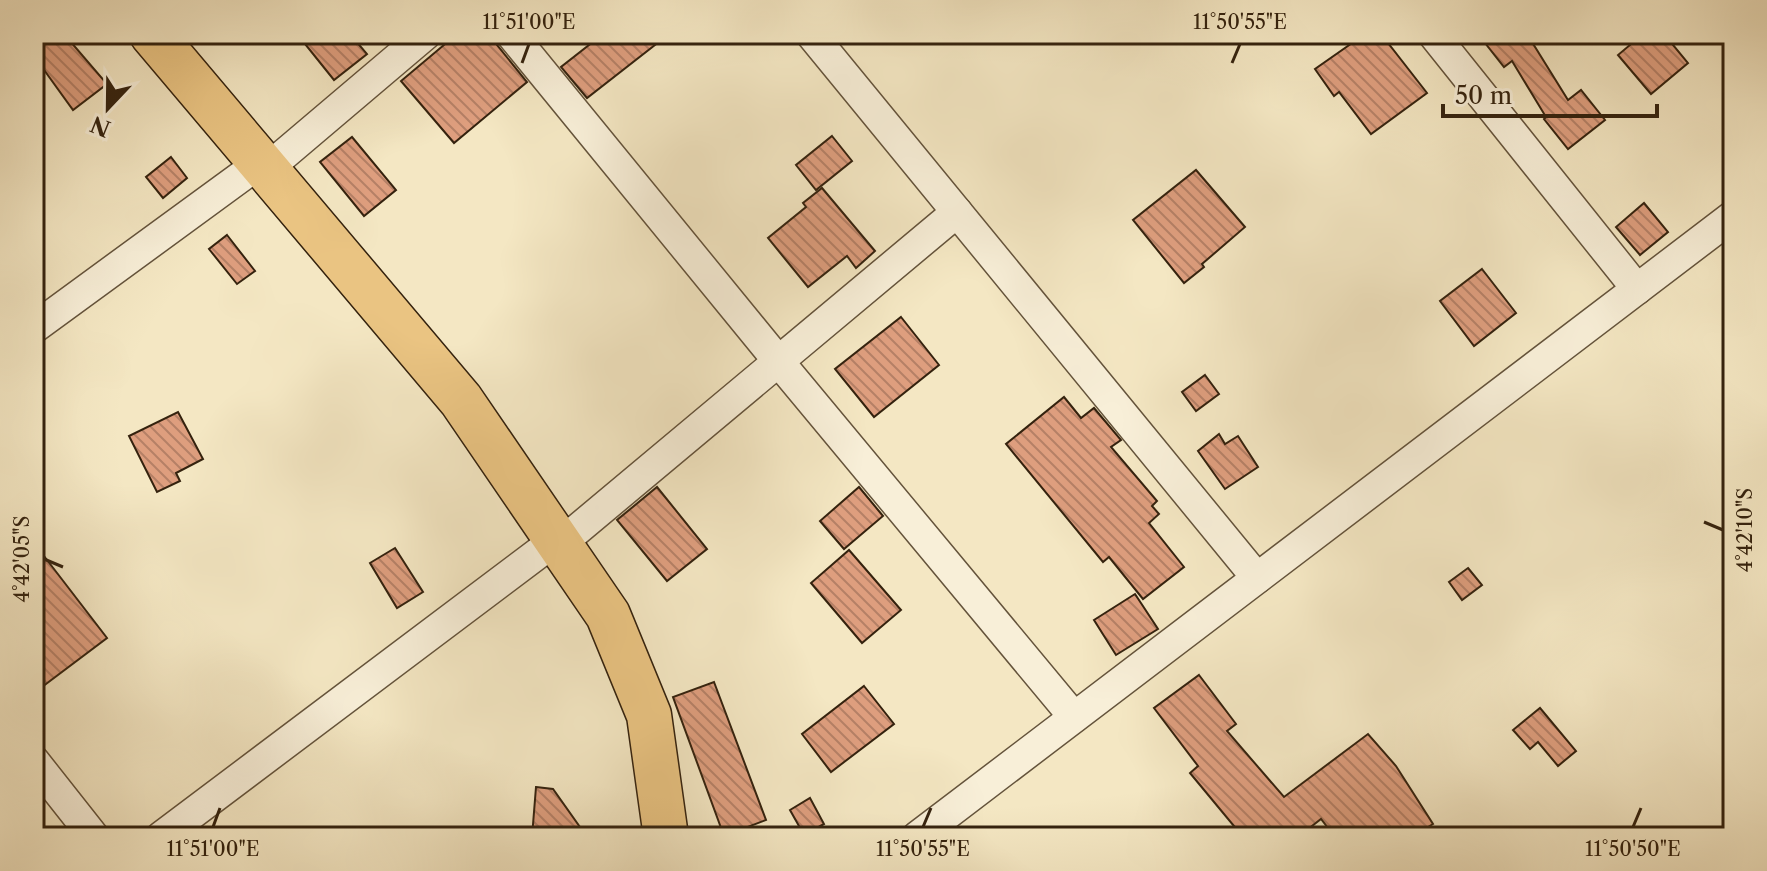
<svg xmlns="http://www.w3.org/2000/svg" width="1767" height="871" font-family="'Libre Caslon Text',serif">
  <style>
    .building { fill: url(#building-back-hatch); stroke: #34220e; stroke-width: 2 }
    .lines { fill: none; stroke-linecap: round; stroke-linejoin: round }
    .minor-casing { stroke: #64533b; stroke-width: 33 }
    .trunk-casing { stroke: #34220e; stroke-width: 47 }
    .minor { stroke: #f8efd8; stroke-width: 30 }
    .trunk { stroke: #eac482; stroke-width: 44 }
    .ticks { fill: none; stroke: #34220e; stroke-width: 3 }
    .neatline { fill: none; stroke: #34220e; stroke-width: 3 }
    .ticks-label { font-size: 20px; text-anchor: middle; fill: #34220e }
  </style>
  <defs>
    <pattern id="building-back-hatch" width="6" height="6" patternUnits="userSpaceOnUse" patternTransform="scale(2)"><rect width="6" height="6" fill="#de9e7e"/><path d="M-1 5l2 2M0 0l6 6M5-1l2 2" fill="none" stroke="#b58066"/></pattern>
  </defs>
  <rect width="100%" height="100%" fill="#f4e7c3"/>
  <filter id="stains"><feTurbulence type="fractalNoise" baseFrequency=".0025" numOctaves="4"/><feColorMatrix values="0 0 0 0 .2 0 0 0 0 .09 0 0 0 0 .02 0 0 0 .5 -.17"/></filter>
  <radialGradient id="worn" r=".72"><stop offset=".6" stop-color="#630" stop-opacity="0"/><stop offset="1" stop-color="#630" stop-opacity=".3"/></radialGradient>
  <g class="building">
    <path d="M 34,34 L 64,34 L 107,84 L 73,110 L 34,56 Z"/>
    <path d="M 297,34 L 350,34 L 367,54 L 334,80 Z"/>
    <path d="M 457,34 L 493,34 L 497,45 L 527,82 L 454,143 L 401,81 Z"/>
    <path d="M 603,34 L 669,34 L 587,98 L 561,67 Z"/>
    <path d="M 1365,34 L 1381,34 L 1427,93 L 1371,134 L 1339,92 L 1334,96 L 1315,69 Z"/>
    <path d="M 1478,34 L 1527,34 L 1568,100 L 1581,90 L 1605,120 L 1568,149 L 1544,119 L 1546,117 L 1512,61 L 1504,67 Z"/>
    <path d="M 1643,34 L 1664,34 L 1688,63 L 1651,94 L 1618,55 Z"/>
    <path d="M 832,136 L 852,161 L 816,190 L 796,165 Z"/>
    <path d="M 352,137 L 396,190 L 364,216 L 320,162 Z"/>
    <path d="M 171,157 L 187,178 L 163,198 L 146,177 Z"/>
    <path d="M 1196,170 L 1245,227 L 1202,264 L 1204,267 L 1184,283 L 1133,220 Z"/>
    <path d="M 822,188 L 875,251 L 856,268 L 847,256 L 808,287 L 768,238 L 806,207 L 803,203 Z"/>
    <path d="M 1644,203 L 1668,232 L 1640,255 L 1616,227 Z"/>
    <path d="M 227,235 L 255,271 L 237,284 L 209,249 Z"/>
    <path d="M 1482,269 L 1516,313 L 1474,346 L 1440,301 Z"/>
    <path d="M 901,317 L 939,365 L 874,417 L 835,369 Z"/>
    <path d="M 1205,375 L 1219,394 L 1196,411 L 1182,392 Z"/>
    <path d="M 1064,397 L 1081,418 L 1094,408 L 1121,440 L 1111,447 L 1157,501 L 1152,506 L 1159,514 L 1149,523 L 1184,567 L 1143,599 L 1109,557 L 1103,562 L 1006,444 Z"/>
    <path d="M 178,412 L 203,459 L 176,473 L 180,481 L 157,492 L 129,436 Z"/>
    <path d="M 1219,434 L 1225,444 L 1238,436 L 1258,467 L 1225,489 L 1198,451 Z"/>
    <path d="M 657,487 L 707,549 L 667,581 L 617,520 Z"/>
    <path d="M 859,487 L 883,516 L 844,549 L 820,521 Z"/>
    <path d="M 34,543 L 107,638 L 34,693 Z"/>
    <path d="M 395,548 L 423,592 L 397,608 L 370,563 Z"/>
    <path d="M 849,550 L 901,610 L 862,643 L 811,583 Z"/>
    <path d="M 1468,568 L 1482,585 L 1462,600 L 1449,582 Z"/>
    <path d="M 1135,594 L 1158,629 L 1116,655 L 1094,620 Z"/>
    <path d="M 1199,675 L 1236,724 L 1227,731 L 1284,797 L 1368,734 L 1396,766 L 1433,824 L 1411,837 L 1335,837 L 1321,819 L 1298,837 L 1243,837 L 1190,773 L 1198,766 L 1154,708 Z"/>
    <path d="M 714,682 L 766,820 L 724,836 L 673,697 Z"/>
    <path d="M 864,686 L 894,724 L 831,772 L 802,734 Z"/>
    <path d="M 1540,708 L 1576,751 L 1558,766 L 1538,742 L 1530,749 L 1513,730 Z"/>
    <path d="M 536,787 L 553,789 L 587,837 L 532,837 Z"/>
    <path d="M 810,798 L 824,824 L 804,835 L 790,810 Z"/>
  </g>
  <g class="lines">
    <defs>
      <g id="minor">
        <path d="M 511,34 L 779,362 L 1074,717"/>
        <path d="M 811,34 L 1257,578"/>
        <path d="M 1433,34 L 1637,289"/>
        <path d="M 268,168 L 426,34"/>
        <path d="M 34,328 L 261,162"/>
        <path d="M 560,544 L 957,212"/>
        <path d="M 34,761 L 94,837"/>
        <path d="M 161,837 L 557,539"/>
        <path d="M 917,837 L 1733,216"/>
      </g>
      <path id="trunk" d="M 152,34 L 461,400 L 608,615 L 649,715 L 666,837"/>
    </defs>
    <use href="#minor" class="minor-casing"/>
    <use href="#trunk" class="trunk-casing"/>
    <use href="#minor" class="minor"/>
    <use href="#trunk" class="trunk"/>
  </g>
  <path class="ticks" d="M 522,63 L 529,44M 1232,63 L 1240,44M 1704,522 L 1723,530M 44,559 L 63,567M 213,827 L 220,808M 923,827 L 931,808M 1633,827 L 1641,808"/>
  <rect width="1767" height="871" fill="none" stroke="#f4e7c3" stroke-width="88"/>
  <g transform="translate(108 108) rotate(202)" stroke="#f8efd8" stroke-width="6" paint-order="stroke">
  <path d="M0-6L14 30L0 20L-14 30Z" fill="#34220e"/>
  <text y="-12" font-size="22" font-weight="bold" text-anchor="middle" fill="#34220e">N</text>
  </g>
  <path d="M1443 104v12h214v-12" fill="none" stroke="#34220e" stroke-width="4"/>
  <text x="1455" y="104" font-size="24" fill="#34220e" stroke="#f8efd8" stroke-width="6" paint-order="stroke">50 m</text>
  <rect x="44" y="44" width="1679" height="783" class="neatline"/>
  <g class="ticks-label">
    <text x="529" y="29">11°51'00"E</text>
    <text x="1240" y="29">11°50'55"E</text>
    <text transform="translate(1745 530) rotate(-90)" y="7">4°42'10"S</text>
    <text transform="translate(22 559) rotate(-90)" y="7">4°42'05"S</text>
    <text x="213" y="856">11°51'00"E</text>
    <text x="923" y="856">11°50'55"E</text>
    <text x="1633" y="856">11°50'50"E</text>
  </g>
  <rect width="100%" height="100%" filter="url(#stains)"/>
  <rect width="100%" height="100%" fill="url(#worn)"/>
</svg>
